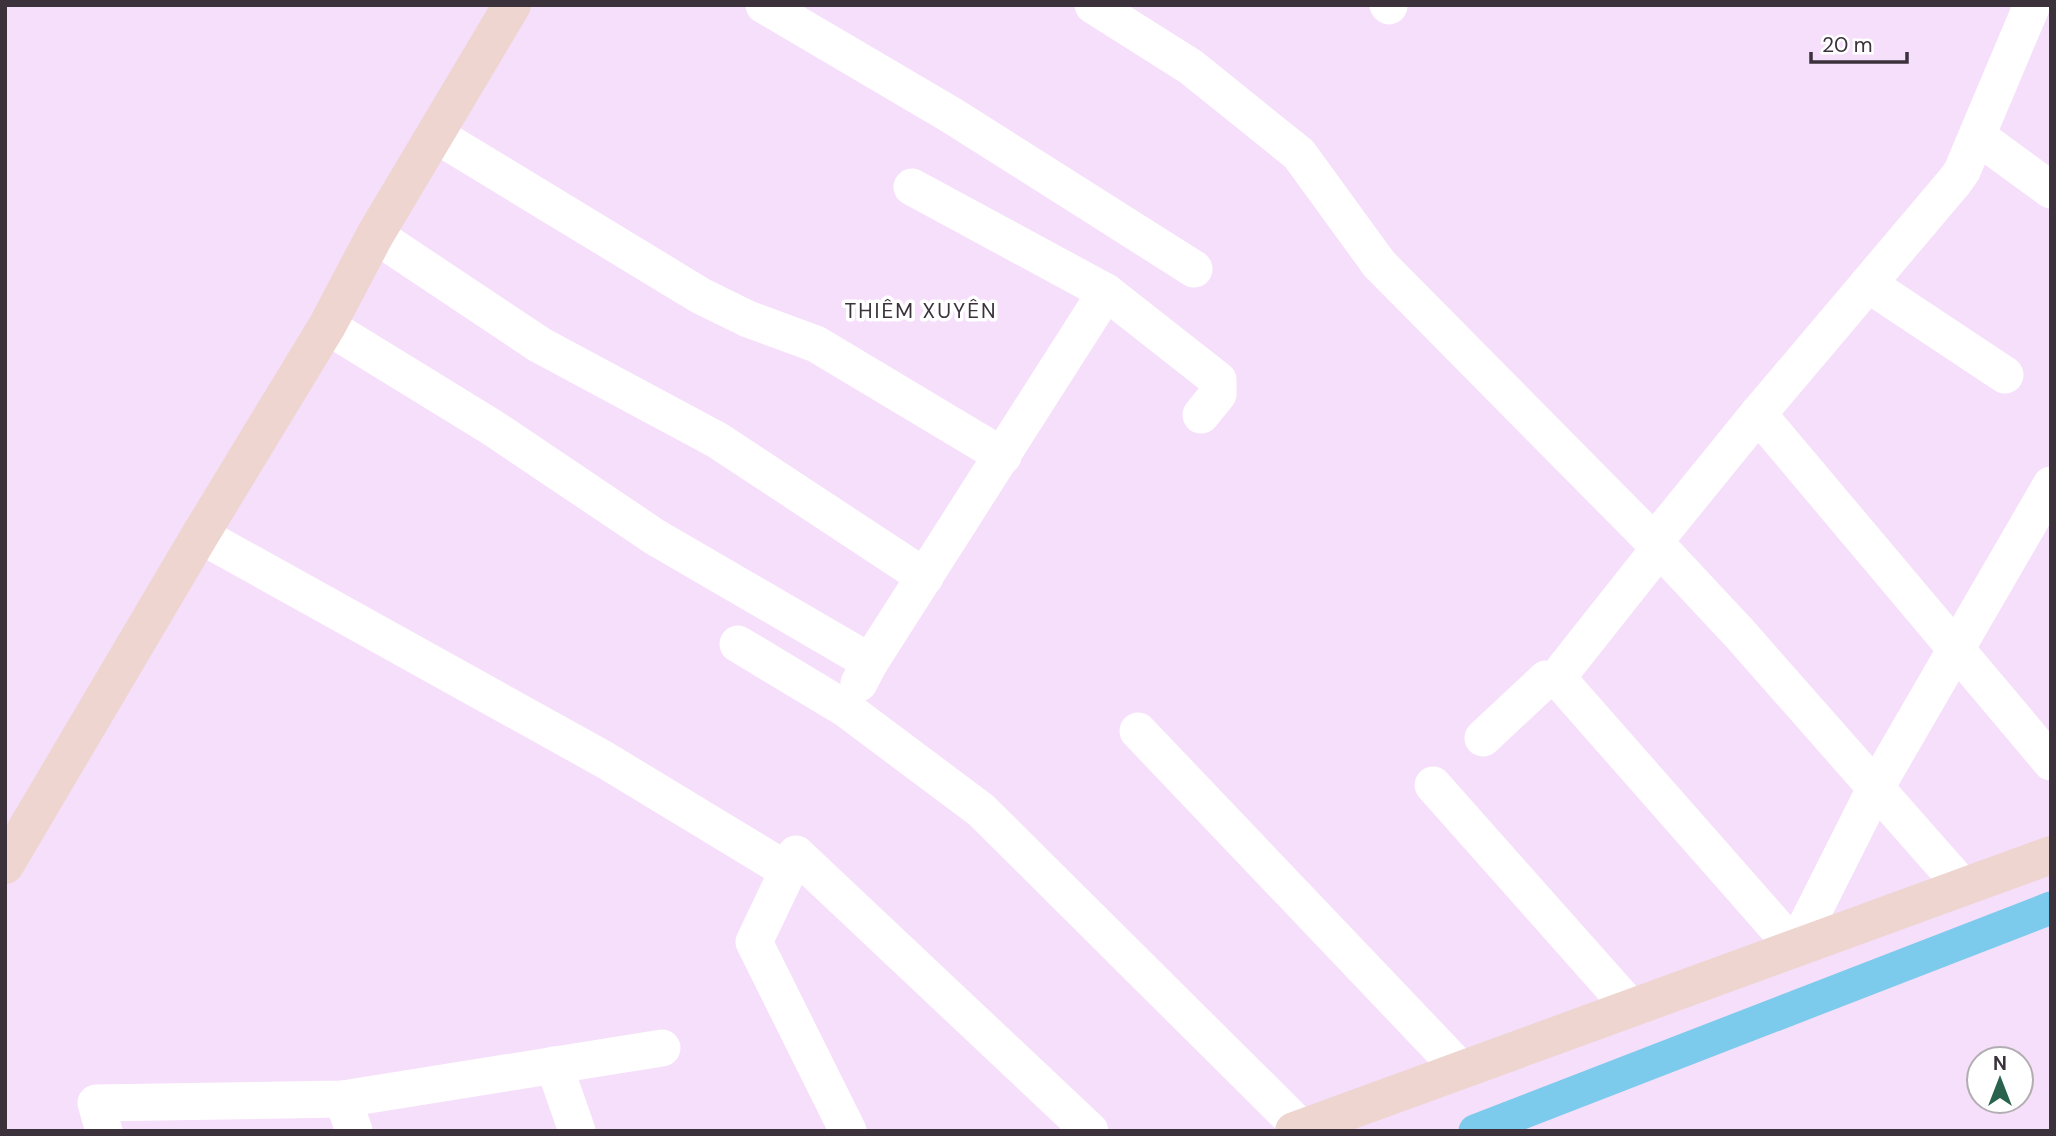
<svg xmlns="http://www.w3.org/2000/svg" width="2056" height="1136" font-family="'DM Sans',sans-serif">
  <style>
    .lines { fill: none; stroke-linecap: round; stroke-linejoin: round }
    .canal { stroke: #7dcbec; stroke-width: 33 }
    .street { stroke: #fff; stroke-width: 37 }
    .secondary { stroke: #eed5d0; stroke-width: 38 }
    .labels { text-anchor: middle; dominant-baseline: central; stroke-width: 7; stroke-linejoin: round; paint-order: stroke }
    .quarter-label { font-size: 21px; letter-spacing: 2px; fill: #3b323c; stroke: #fff }
  </style>
  <rect width="100%" height="100%" fill="#f6dffa"/>
  <g class="lines">
    <path class="canal" d="M 1475,1131 L 2051,908"/>
    <g class="street">
      <path d="M 764,5 L 951,115 L 1194,269"/>
      <path d="M 1093,5 L 1191,67 L 1299,154 L 1379,264 L 1654,542 L 1740,634 L 1962,886"/>
      <path d="M 1388,5 L 1389,6"/>
      <path d="M 436,135 L 701,296 L 748,319 L 816,344 L 1003,456"/>
      <path d="M 1977,136 L 2051,190"/>
      <path d="M 912,187 L 1106,292 L 1218,380 L 1218,394 L 1201,415"/>
      <path d="M 375,235 L 540,345 L 717,440 L 925,577"/>
      <path d="M 1868,284 L 2005,375"/>
      <path d="M 327,326 L 493,428 L 655,537 L 870,662"/>
      <path d="M 1758,414 L 2051,762"/>
      <path d="M 200,535 L 605,760 L 788,871"/>
      <path d="M 1654,542 L 1758,414 L 1955,181 L 1962,171 L 2032,5"/>
      <path d="M 738,644 L 846,709 L 981,810 L 1301,1128"/>
      <path d="M 1564,669 L 1659,549"/>
      <path d="M 859,683 L 870,662 L 1106,292"/>
      <path d="M 1138,731 L 1461,1070"/>
      <path d="M 1483,738 L 1546,679 L 1560,681 L 1795,948 L 1875,789 L 2051,485"/>
      <path d="M 1433,785 L 1631,1008"/>
      <path d="M 554,1065 L 577,1131"/>
      <path d="M 343,1099 L 354,1131"/>
      <path d="M 104,1131 L 96,1103 L 343,1099 L 662,1048"/>
      <path d="M 848,1131 L 754,942 L 796,854 L 1090,1131"/>
    </g>
    <g class="secondary">
      <path d="M 5,865 L 200,535 L 327,326 L 375,235 L 512,5"/>
      <path d="M 1294,1131 L 2051,855"/>
    </g>
  </g>
  <g class="labels">
    <g class="quarter-label">
      <text x="921" y="311">THIÊM XUYÊN</text>
    </g>
  </g>
  <rect width="2056" height="1136" fill="none" stroke="#3b323c" stroke-width="14"/>
  <g transform="translate(2000 1080)"><circle r="33" fill="#ffffff" stroke="#b1adb1" stroke-width="2"/>
  <path d="M0-5L12 26L0 18L-12 26Z" fill="#29634d"/>
  <text y="-10" font-size="19" font-weight="bold" text-anchor="middle" fill="#3b323c">N</text>
  </g>
  <path d="M1811 52v10h96v-10" fill="none" stroke="#3b323c" stroke-width="3.5"/>
  <text x="1822" y="52" font-size="21" fill="#3b323c" stroke="#ffffff" stroke-width="5" paint-order="stroke">20 m</text>
</svg>
